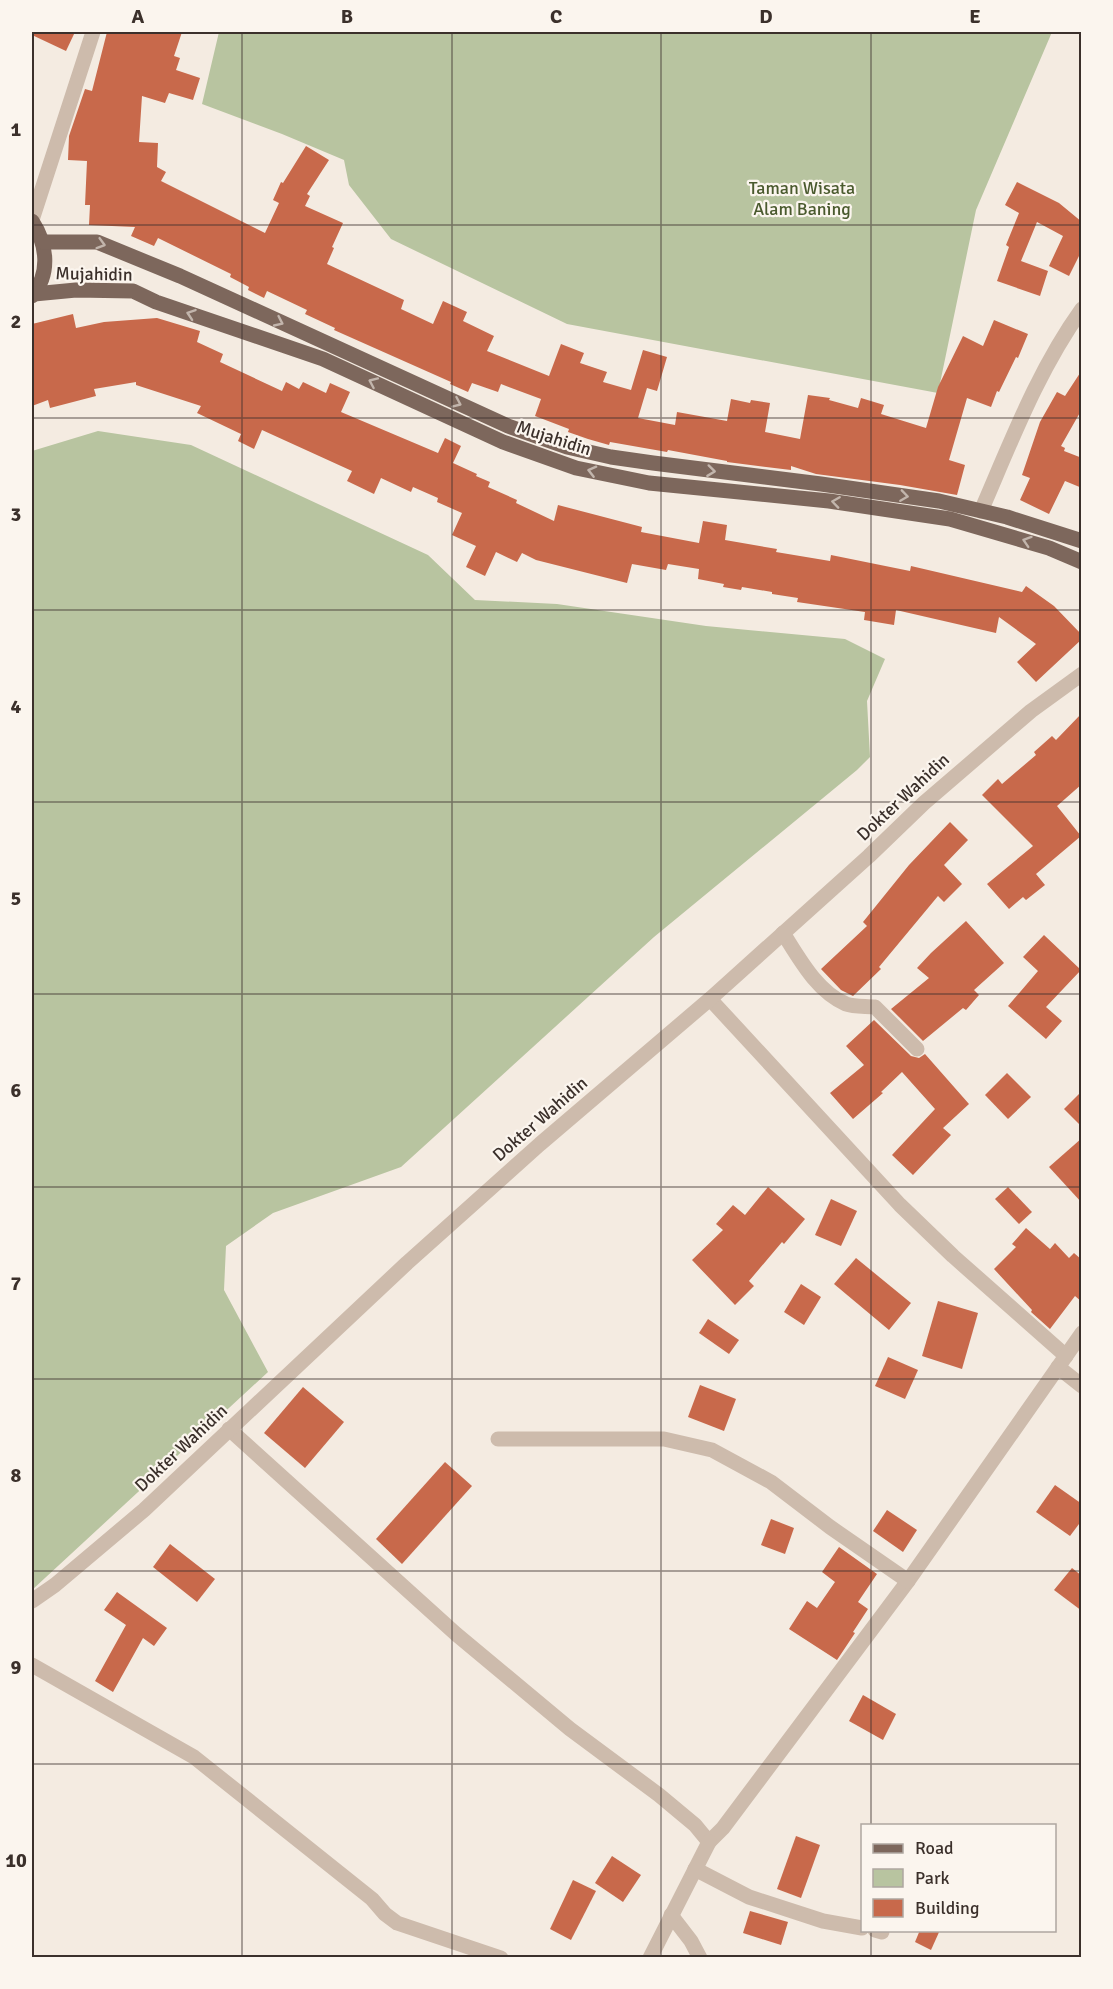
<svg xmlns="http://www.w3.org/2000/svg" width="1113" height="1989" font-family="Signika,sans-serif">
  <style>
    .green { fill: #b8c4a0 }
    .building { fill: #c8694b }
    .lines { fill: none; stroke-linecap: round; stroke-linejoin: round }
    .minor { stroke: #cdbbac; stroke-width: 15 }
    .major { stroke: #7d675c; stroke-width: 15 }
    .oneway { stroke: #c2b5ac }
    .grid { fill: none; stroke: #3b302b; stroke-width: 1.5; stroke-opacity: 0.55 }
    .labels { text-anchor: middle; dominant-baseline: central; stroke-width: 4.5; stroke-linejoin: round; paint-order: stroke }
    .park-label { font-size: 18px; fill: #4a5a2e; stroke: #fbf5ee }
    .street-label { font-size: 18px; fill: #3b302b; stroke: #fbf5ee }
    .neatline { fill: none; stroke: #3b302b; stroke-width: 2 }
    .grid-label { font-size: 20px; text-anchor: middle; font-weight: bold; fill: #3b302b }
  </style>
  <rect width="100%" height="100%" fill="#f4ebe1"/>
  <g class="green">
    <path d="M 219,32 L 1052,32 L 976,210 L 938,393 L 567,324 L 391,239 L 349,185 L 344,160 L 282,134 L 202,104 Z"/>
    <path d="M 98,431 L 191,445 L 428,555 L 475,600 L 557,604 L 706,626 L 845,639 L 885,659 L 867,701 L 870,757 L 857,770 L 654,937 L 401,1167 L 273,1213 L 226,1246 L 224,1290 L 268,1372 L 32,1590 L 32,451 Z"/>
  </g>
  <g class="building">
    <path d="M 32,32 L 75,32 L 66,51 L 32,35 Z"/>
    <path d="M 107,32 L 182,32 L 174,56 L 180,58 L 176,70 L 200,78 L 193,100 L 169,93 L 165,103 L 142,96 L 139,142 L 158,143 L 157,167 L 166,172 L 161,181 L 265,233 L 279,203 L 273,200 L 281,182 L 283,183 L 306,146 L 329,160 L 307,194 L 310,196 L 305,206 L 343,223 L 332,247 L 334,248 L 327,264 L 404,300 L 401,309 L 433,324 L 443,301 L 467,312 L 463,321 L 494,336 L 487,351 L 549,376 L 561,344 L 584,353 L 580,363 L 607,372 L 603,382 L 631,390 L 643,350 L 667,357 L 657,391 L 647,388 L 638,418 L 675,425 L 677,412 L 727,421 L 731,399 L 750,403 L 751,400 L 770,403 L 765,432 L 800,439 L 808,395 L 830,398 L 829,400 L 858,408 L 861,398 L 884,405 L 881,414 L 926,428 L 938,387 L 963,336 L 983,346 L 994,320 L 1028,334 L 1018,358 L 1016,357 L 999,392 L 997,391 L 991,407 L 967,398 L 949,460 L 965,465 L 957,495 L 900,485 L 816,474 L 791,466 L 791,470 L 727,462 L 727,461 L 668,450 L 667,452 L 610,442 L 609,445 L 588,439 L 568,432 L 569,429 L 535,416 L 541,399 L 501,384 L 498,392 L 472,383 L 468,392 L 450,384 L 451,382 L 334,330 L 335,328 L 305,314 L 307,310 L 267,291 L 264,298 L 248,290 L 249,287 L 230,277 L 231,274 L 158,238 L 154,246 L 131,236 L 135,227 L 89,225 L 90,205 L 85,205 L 87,161 L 68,160 L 69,136 L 85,89 L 92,91 Z"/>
    <path d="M 1017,182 L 1059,203 L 1082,222 L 1082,250 L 1069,276 L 1049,266 L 1063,236 L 1037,222 L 1021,261 L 1048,271 L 1040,296 L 997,281 L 1009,247 L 1006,245 L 1019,213 L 1005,205 Z"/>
    <path d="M 73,314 L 76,328 L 104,322 L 157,318 L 200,331 L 197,342 L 223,354 L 220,362 L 282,391 L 286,382 L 299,389 L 303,382 L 326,393 L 330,383 L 350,392 L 341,412 L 438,453 L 445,438 L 461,446 L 453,463 L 477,474 L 476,476 L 490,482 L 488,487 L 517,500 L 516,503 L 554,521 L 558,505 L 642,527 L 641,532 L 699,543 L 703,521 L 727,525 L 725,540 L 777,549 L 776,552 L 830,561 L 831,555 L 910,571 L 911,566 L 1022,592 L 1026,586 L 1054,606 L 1082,635 L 1082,639 L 1036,682 L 1017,662 L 1036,644 L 999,617 L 996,633 L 896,610 L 894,625 L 864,620 L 865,612 L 797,602 L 798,598 L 772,594 L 772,592 L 742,587 L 741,590 L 723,587 L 724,584 L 698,579 L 699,569 L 668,564 L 666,570 L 632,564 L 627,583 L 536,560 L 522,553 L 517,562 L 496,552 L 485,576 L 466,567 L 476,546 L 452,535 L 462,513 L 437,502 L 438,498 L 413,487 L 411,492 L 381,478 L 374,494 L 347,481 L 352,471 L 262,430 L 254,449 L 238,441 L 241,434 L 197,413 L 201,406 L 136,385 L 136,382 L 94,389 L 96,396 L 50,408 L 48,400 L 32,406 L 32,324 Z"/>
    <path d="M 1082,370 L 1082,409 L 1061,446 L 1065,448 L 1064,451 L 1082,458 L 1082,488 L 1065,481 L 1049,514 L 1020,500 L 1030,478 L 1022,475 L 1040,422 L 1057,392 L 1065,396 Z"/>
    <path d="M 1082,713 L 1082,784 L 1057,806 L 1081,836 L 1036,874 L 1045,885 L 1026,900 L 1023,897 L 1009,909 L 987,884 L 1033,846 L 982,795 L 998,779 L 1002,784 L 1036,755 L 1034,752 L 1052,736 L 1056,740 Z"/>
    <path d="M 950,822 L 968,840 L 944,865 L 962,884 L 944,902 L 938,896 L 879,967 L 881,969 L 853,996 L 841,990 L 821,969 L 867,926 L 863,922 L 909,865 Z"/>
    <path d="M 966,921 L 1004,963 L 974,990 L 979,995 L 966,1010 L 963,1008 L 923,1041 L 891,1009 L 929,978 L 917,968 L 931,953 Z"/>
    <path d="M 1044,935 L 1081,970 L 1046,1007 L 1062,1021 L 1046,1039 L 1008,1006 L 1038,971 L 1023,957 Z"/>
    <path d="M 874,1020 L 911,1056 L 919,1058 L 925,1054 L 969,1104 L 943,1128 L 951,1135 L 913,1175 L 892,1155 L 935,1109 L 902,1072 L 881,1092 L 883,1093 L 853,1119 L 830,1093 L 864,1065 L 846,1046 Z"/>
    <path d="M 1007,1073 L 1031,1097 L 1008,1119 L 985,1095 Z"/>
    <path d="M 1082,1091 L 1082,1127 L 1064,1109 Z"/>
    <path d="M 1082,1138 L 1082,1203 L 1049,1167 Z"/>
    <path d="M 768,1187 L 805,1219 L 784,1244 L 782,1242 L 749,1281 L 754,1286 L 735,1305 L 692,1260 L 723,1230 L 716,1224 L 733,1205 L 745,1215 Z"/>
    <path d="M 1008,1187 L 1032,1212 L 1019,1224 L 995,1199 Z"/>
    <path d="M 831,1199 L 857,1211 L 841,1246 L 815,1235 Z"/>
    <path d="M 1026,1228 L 1050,1249 L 1055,1243 L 1069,1258 L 1074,1253 L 1082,1260 L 1082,1302 L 1075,1296 L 1050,1329 L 1031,1312 L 1032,1310 L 994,1269 L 1016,1247 L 1012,1244 Z"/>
    <path d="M 856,1258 L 911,1303 L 889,1330 L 834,1284 Z"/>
    <path d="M 801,1284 L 821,1297 L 804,1325 L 784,1312 Z"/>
    <path d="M 938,1301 L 978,1313 L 962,1369 L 922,1356 Z"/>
    <path d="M 708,1319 L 739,1340 L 729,1354 L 699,1333 Z"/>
    <path d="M 888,1357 L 918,1370 L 905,1399 L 875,1386 Z"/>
    <path d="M 700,1385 L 736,1399 L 724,1431 L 688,1417 Z"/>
    <path d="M 303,1387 L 344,1422 L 305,1468 L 264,1433 Z"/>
    <path d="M 445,1462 L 472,1486 L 402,1564 L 376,1539 Z"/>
    <path d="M 1055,1485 L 1082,1504 L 1082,1520 L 1070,1536 L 1036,1512 Z"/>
    <path d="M 887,1510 L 917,1530 L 903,1552 L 873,1531 Z"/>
    <path d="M 771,1519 L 794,1528 L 785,1554 L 761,1545 Z"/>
    <path d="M 170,1544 L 215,1579 L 197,1602 L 153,1567 Z"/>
    <path d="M 839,1547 L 877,1574 L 858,1602 L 868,1609 L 853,1632 L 855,1633 L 837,1660 L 789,1629 L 807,1601 L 817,1608 L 835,1582 L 822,1572 Z"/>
    <path d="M 1072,1568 L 1082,1576 L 1082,1611 L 1054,1590 Z"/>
    <path d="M 117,1592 L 167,1628 L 154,1646 L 143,1638 L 113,1692 L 95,1681 L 126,1625 L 104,1610 Z"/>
    <path d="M 863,1695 L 896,1714 L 883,1740 L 849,1721 Z"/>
    <path d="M 796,1836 L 820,1845 L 801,1898 L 777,1889 Z"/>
    <path d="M 612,1856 L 641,1875 L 623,1902 L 595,1883 Z"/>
    <path d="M 573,1880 L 596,1891 L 571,1940 L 550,1929 Z"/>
    <path d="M 750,1911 L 788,1922 L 781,1945 L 743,1933 Z"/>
    <path d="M 920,1930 L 940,1930 L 931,1950 L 915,1942 Z"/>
  </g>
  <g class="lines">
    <g class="minor">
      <path d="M 32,220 L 93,32"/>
      <path d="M 981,511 C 1011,442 1038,370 1082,309"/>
      <path d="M 783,933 C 799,958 817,992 846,1004 C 854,1007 866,1006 875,1007 L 917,1049"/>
      <path d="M 710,999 L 900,1205 L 953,1256 L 1066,1356"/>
      <path d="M 1058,1367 L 1082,1386"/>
      <path d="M 229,1429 L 456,1634 L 570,1729 L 659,1795 L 695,1825 L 709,1842 L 723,1828 L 908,1581 L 1082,1333"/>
      <path d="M 498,1439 L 664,1439 L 712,1450 L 771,1482 L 830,1527 L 908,1581"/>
      <path d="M 32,1601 L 55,1585 L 144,1510 L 407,1263 L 540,1144 L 710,999 L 869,856 L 924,803 L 1031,711 L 1082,674"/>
      <path d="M 32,1665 L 194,1757 L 372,1899 L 385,1914 L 397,1923 L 501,1958"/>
      <path d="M 695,1869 L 749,1897 L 823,1921 L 862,1928"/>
      <path d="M 671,1915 L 691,1941 L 700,1958"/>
      <path d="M 875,1930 L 882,1932"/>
      <path d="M 650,1958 L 709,1842"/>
    </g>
    <g class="major">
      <path d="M 32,221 C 47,244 51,273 32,296"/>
      <path d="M 43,242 L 97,242 L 180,276 L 508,426 L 567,447 L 611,457 L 653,463 L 821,484 L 939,501 L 1007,517 L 1082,541"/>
      <path d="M 34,294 L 76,290 L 133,291 L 156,302 L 323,359 L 503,442 L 576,468 L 649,483 L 829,501 L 950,519 L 1049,548 L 1082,562"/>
    </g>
  </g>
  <defs><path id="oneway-chevron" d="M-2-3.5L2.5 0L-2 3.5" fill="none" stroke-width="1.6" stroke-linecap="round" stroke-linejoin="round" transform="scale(1.5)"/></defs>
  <g class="oneway">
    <use href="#oneway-chevron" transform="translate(101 244) rotate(16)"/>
    <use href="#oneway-chevron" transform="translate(191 314) rotate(-161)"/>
    <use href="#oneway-chevron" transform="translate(279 322) rotate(25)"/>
    <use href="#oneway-chevron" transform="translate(373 382) rotate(-156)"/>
    <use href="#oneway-chevron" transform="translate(457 403) rotate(24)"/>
    <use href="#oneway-chevron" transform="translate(592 471) rotate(-166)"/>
    <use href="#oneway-chevron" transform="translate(711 471) rotate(7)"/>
    <use href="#oneway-chevron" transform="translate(904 496) rotate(8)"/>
    <use href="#oneway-chevron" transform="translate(836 502) rotate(-172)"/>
    <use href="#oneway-chevron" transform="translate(1027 541) rotate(-162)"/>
  </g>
  <path class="grid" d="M 242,32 L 242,1958M 452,32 L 452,1958M 661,32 L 661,1958M 871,32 L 871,1826M 32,225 L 1082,225M 32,418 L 1082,418M 32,610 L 1082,610M 32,802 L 1082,802M 32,994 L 1082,994M 32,1187 L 1082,1187M 32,1379 L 1082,1379M 32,1571 L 1082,1571M 32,1764 L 1082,1764M 871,1930 L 871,1958"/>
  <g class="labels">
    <g class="park-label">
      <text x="802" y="188">Taman Wisata<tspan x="802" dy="21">Alam Baning</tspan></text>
    </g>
    <g class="street-label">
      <text transform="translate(94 274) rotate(1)">Mujahidin</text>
      <text transform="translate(554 438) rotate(18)">Mujahidin</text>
      <text transform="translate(903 797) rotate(-43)">Dokter Wahidin</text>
      <text transform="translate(540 1119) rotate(-41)">Dokter Wahidin</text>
      <text transform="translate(181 1448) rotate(-43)">Dokter Wahidin</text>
    </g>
  </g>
  <rect width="1113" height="1989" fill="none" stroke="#fbf5ee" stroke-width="66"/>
  <rect x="861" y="1824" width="195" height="108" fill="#fbf5ee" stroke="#aea6a0" stroke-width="1.5"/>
  <rect x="873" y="1844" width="30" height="9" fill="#7d675c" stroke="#aea6a0" stroke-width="1.5"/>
  <text x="915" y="1854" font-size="18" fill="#3b302b">Road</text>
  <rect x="873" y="1869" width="30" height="18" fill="#b8c4a0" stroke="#aea6a0" stroke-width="1.5"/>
  <text x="915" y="1884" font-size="18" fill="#3b302b">Park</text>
  <rect x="873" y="1899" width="30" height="18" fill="#c8694b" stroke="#aea6a0" stroke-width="1.5"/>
  <text x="915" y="1914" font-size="18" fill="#3b302b">Building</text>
  <rect x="33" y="33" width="1047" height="1923" class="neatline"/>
  <g class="grid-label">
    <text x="138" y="23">A</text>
    <text x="347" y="23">B</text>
    <text x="556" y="23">C</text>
    <text x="766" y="23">D</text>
    <text x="975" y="23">E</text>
    <text x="16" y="136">1</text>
    <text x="16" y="328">2</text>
    <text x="16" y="521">3</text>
    <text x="16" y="713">4</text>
    <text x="16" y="905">5</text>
    <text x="16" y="1097">6</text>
    <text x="16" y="1290">7</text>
    <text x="16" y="1482">8</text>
    <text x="16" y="1674">9</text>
    <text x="16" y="1867">10</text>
  </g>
</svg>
